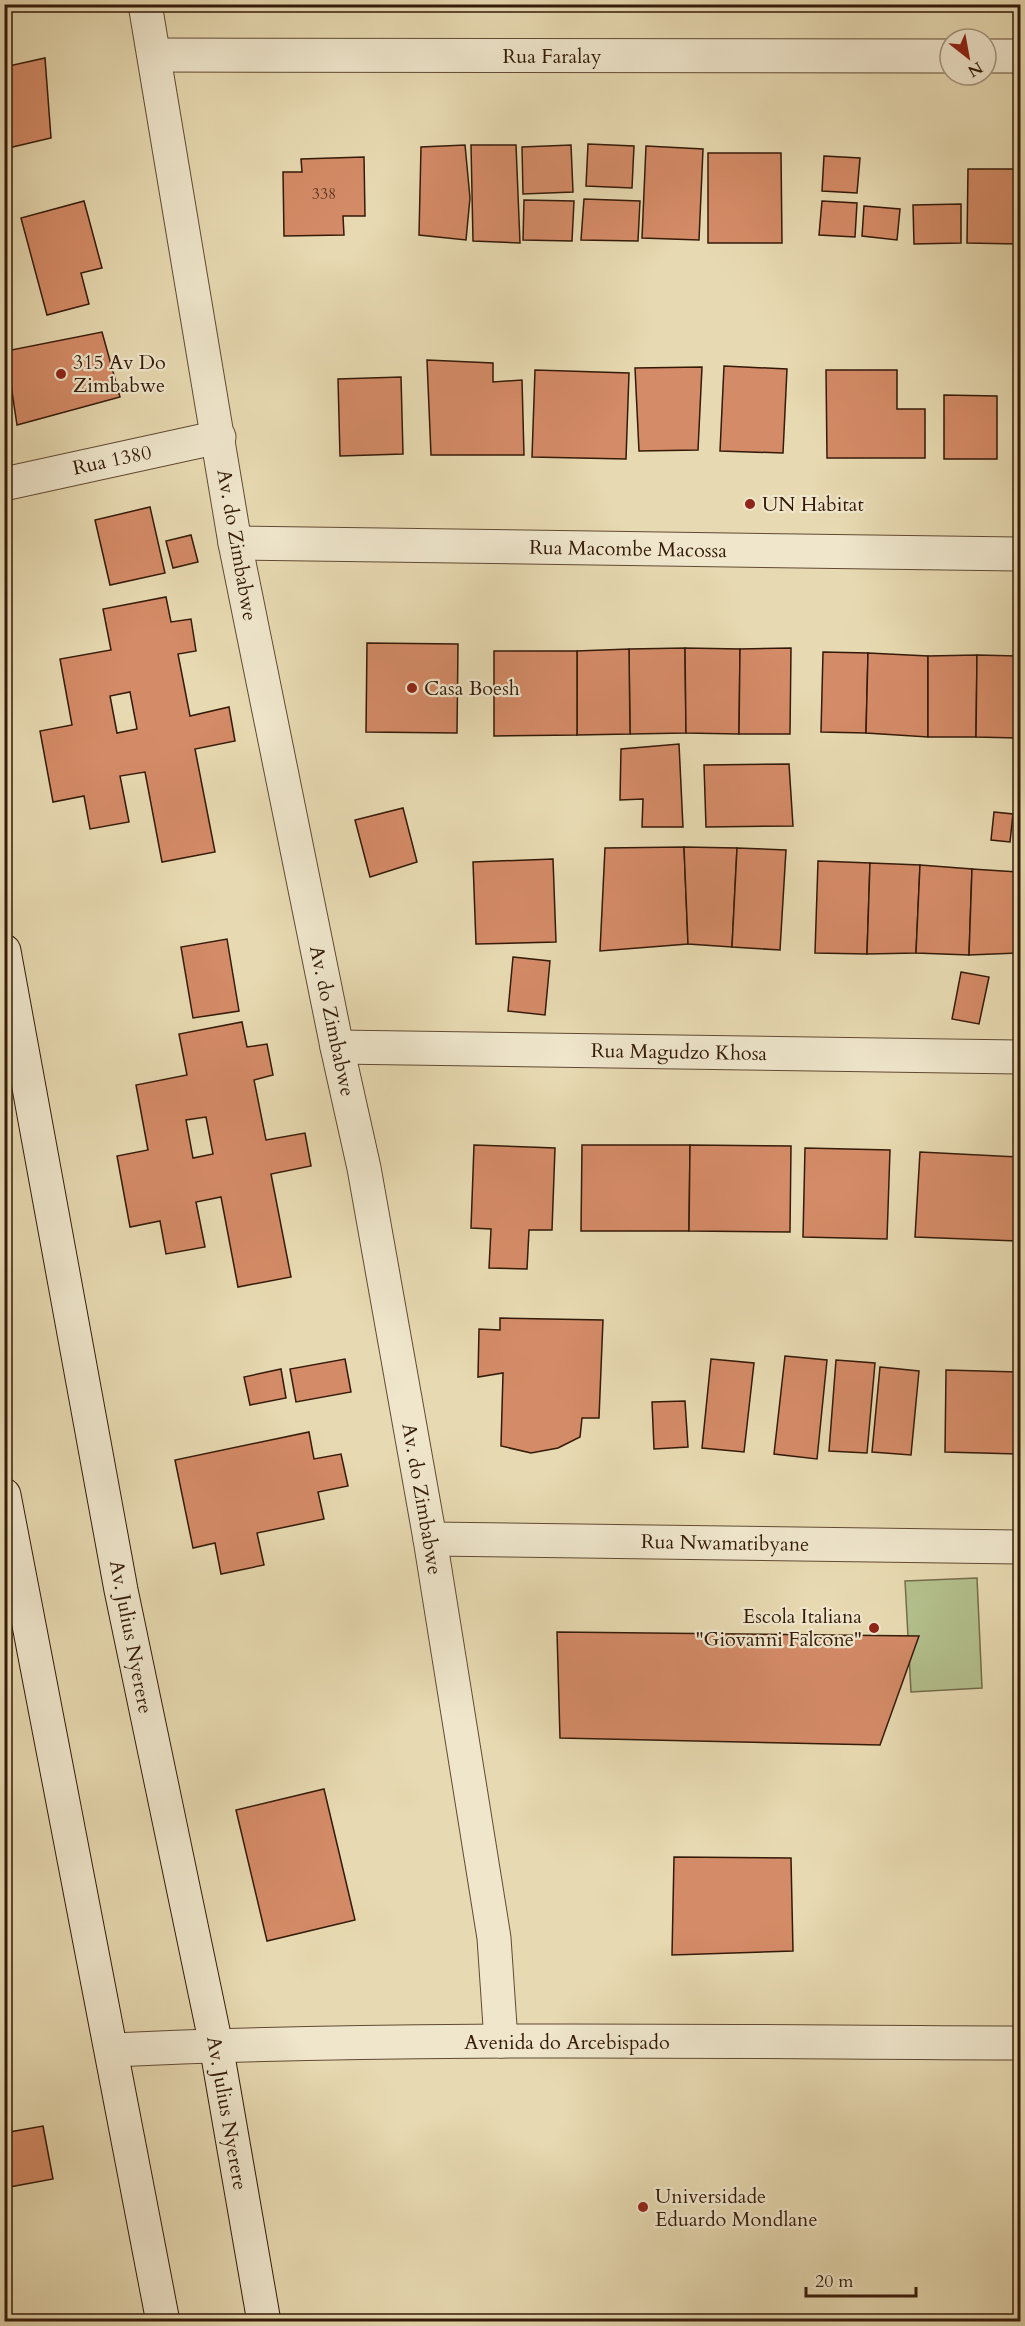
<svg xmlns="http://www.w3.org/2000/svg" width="1025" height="2326" font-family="Cardo,serif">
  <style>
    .green { fill: #b3c08d; stroke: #746d4a; stroke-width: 1.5 }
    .building { fill: #d48b67; stroke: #341a08; stroke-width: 1.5; fill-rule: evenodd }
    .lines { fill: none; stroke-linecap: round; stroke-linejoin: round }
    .minor-casing { stroke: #614a32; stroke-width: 35 }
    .secondary-casing { stroke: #341a08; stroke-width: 35 }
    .minor { stroke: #efe6cc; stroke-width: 33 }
    .secondary { stroke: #efe6cc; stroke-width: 33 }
    .poi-dot { fill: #8f2418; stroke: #efe6cc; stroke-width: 2 }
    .labels { text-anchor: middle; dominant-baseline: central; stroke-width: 4.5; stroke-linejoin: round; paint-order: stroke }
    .number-label { font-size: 16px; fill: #5c3620 }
    .street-label { font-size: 20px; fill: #341a08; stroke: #efe6cc }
    .poi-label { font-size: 20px; fill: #341a08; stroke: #efe6cc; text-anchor: start }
  </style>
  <rect width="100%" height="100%" fill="#e7d9b1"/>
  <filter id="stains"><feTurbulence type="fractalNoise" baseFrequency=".00333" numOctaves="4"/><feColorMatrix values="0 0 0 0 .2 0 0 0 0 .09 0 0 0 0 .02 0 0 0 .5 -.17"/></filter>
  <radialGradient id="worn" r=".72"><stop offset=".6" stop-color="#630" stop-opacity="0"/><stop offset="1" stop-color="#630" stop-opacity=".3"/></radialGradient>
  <path class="green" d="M 977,1578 L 982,1688 L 911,1692 L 905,1581 Z"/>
  <g class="building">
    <path d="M 45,58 L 51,138 L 4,149 L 4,67 Z"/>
    <path d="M 588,144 L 634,146 L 632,188 L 586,186 Z"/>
    <path d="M 465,145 L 470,198 L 466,240 L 419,235 L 421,147 Z"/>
    <path d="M 471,145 L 516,145 L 520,243 L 473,241 Z"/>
    <path d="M 571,145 L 573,192 L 523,194 L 522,147 Z"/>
    <path d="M 646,146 L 703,149 L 699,240 L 642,238 Z"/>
    <path d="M 708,153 L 781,153 L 782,243 L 708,243 Z"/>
    <path d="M 824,156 L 860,158 L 857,193 L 822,191 Z"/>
    <path d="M 364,157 L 365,216 L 343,216 L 344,235 L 284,236 L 283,172 L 302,172 L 301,159 Z"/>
    <path d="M 968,169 L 1020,169 L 1020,244 L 967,243 Z"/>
    <path d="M 584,199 L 640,201 L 638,241 L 581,240 Z"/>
    <path d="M 524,200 L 574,201 L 572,241 L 523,240 Z"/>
    <path d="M 84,201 L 102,268 L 81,273 L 89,304 L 47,315 L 21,218 Z"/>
    <path d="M 822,201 L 857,203 L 855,237 L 819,235 Z"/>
    <path d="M 961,204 L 961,243 L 914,244 L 913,205 Z"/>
    <path d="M 864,206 L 900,209 L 897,240 L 862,236 Z"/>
    <path d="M 102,332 L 120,397 L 17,425 L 6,351 Z"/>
    <path d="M 427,360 L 493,363 L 493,382 L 522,380 L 524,455 L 431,455 Z"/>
    <path d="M 724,366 L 787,369 L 783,453 L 720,451 Z"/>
    <path d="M 702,367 L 698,450 L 639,451 L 635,368 Z"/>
    <path d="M 535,370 L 629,373 L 626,459 L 532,457 Z"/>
    <path d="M 826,370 L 897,370 L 897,409 L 925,409 L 925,458 L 827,458 Z"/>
    <path d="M 401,377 L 403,454 L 340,456 L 338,379 Z"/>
    <path d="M 944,395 L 997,396 L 997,459 L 944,459 Z"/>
    <path d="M 150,507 L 165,573 L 110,585 L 95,520 Z"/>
    <path d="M 191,535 L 198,562 L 173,568 L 166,541 Z"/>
    <path d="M 166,597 L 171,622 L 191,619 L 196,651 L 178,654 L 190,716 L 229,707 L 235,741 L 195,749 L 215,852 L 162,862 L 145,772 L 120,776 L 129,822 L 90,829 L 84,796 L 53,802 L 40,731 L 72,725 L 60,659 L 111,650 L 103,609 ZM 130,692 L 137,729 L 117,733 L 110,696 Z"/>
    <path d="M 367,643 L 458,644 L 457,733 L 366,732 Z"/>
    <path d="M 685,648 L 686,733 L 630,734 L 629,649 Z"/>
    <path d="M 685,648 L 740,649 L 739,734 L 686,733 Z"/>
    <path d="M 791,648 L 790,734 L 739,734 L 740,649 Z"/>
    <path d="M 629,649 L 630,734 L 577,735 L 577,651 Z"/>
    <path d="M 494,651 L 577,651 L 577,735 L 494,736 Z"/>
    <path d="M 823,652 L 868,653 L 866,733 L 821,732 Z"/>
    <path d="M 868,653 L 928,656 L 928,737 L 866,733 Z"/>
    <path d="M 977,655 L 976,737 L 928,737 L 928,656 Z"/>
    <path d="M 977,655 L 1020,656 L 1020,738 L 976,737 Z"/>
    <path d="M 679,744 L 683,827 L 642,827 L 643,799 L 620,800 L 621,749 Z"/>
    <path d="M 789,764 L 793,826 L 706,827 L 704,765 Z"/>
    <path d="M 403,808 L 417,862 L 370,877 L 355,820 Z"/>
    <path d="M 994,812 L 1013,814 L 1010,842 L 991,840 Z"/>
    <path d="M 684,847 L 688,944 L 600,951 L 605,848 Z"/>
    <path d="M 684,847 L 737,848 L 732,947 L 688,944 Z"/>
    <path d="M 737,848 L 786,850 L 780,950 L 732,947 Z"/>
    <path d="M 553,859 L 556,942 L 476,944 L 473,862 Z"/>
    <path d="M 818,861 L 870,863 L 867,954 L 815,953 Z"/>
    <path d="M 870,863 L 920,865 L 916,953 L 867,954 Z"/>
    <path d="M 920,865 L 972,869 L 969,955 L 916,953 Z"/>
    <path d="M 972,869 L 1018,872 L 1019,953 L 969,955 Z"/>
    <path d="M 1018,872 L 1020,872 L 1019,953 Z"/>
    <path d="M 227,939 L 239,1011 L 193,1018 L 181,947 Z"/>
    <path d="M 513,957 L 550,961 L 545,1015 L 508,1011 Z"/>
    <path d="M 961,972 L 989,977 L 979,1024 L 952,1019 Z"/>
    <path d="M 242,1022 L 247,1047 L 267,1044 L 273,1075 L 254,1080 L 266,1140 L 305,1133 L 311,1166 L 271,1174 L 291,1277 L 238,1287 L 221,1197 L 196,1202 L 205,1247 L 166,1254 L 160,1221 L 130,1227 L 117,1156 L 148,1150 L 136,1085 L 187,1075 L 179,1034 ZM 206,1117 L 213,1154 L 193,1158 L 186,1120 Z"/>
    <path d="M 474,1145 L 555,1148 L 552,1230 L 529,1230 L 527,1269 L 489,1268 L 491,1229 L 471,1228 Z"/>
    <path d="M 582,1145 L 690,1145 L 689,1231 L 581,1231 Z"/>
    <path d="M 690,1145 L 791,1146 L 790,1232 L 689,1231 Z"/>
    <path d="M 805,1148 L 890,1150 L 887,1239 L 803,1237 Z"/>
    <path d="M 920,1152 L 1020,1157 L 1017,1241 L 915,1237 Z"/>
    <path d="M 500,1318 L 603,1320 L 599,1418 L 582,1418 L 580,1437 L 558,1448 L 531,1453 L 501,1446 L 503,1373 L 478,1377 L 479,1329 L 500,1330 Z"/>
    <path d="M 785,1356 L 827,1360 L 817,1459 L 774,1454 Z"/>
    <path d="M 345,1359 L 351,1392 L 296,1402 L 290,1369 Z"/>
    <path d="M 711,1359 L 754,1363 L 744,1452 L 702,1448 Z"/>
    <path d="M 836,1360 L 875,1363 L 867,1453 L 829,1451 Z"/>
    <path d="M 880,1367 L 919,1371 L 911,1455 L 872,1452 Z"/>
    <path d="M 281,1369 L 286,1398 L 250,1405 L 244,1377 Z"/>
    <path d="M 946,1370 L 1020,1372 L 1020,1454 L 945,1452 Z"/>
    <path d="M 685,1401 L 688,1447 L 654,1449 L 652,1402 Z"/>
    <path d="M 309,1432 L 314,1459 L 341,1454 L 348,1486 L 318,1492 L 324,1519 L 257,1533 L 264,1565 L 221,1574 L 215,1543 L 193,1548 L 175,1460 Z"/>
    <path d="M 557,1632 L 919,1636 L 880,1745 L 560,1738 Z"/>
    <path d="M 324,1789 L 355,1920 L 267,1941 L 236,1810 Z"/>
    <path d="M 674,1857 L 791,1858 L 793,1951 L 672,1955 Z"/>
    <path d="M 43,2126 L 53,2179 L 4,2188 L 4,2133 Z"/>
  </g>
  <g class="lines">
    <defs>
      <g id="minor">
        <path d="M 145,4 L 235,543 L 337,1047 L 364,1168 L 430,1539 L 494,1938 L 501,2041"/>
        <path d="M 154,55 L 950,56"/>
        <path d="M 986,56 L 1020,56"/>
        <path d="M 4,484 L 219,437"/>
        <path d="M 235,543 L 1020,554"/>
        <path d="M 337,1047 L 1020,1057"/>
        <path d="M 430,1539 L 1020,1547"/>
        <path d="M 113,2050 C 415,2036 718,2042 1020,2043"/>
      </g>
      <g id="secondary">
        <path d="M 4,951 L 121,1590 L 216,2045 L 264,2322"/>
        <path d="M 4,1495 L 163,2322"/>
      </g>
    </defs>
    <use href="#minor" class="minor-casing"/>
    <use href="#secondary" class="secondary-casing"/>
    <use href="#minor" class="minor"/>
    <use href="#secondary" class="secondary"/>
  </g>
  <g class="poi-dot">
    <circle cx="61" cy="374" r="6"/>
    <circle cx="750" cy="504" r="6"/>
    <circle cx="412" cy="688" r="6"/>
    <circle cx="874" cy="1628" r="6"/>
    <circle cx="643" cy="2207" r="6"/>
  </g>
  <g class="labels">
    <g class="number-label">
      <text x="324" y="194">338</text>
    </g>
    <g class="street-label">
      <text x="552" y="56">Rua Faralay</text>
      <text transform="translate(112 460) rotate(-12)">Rua 1380</text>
      <text transform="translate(237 545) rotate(80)">Av. do Zimbabwe</text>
      <text transform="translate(628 549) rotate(1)">Rua Macombe Macossa</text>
      <text transform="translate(332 1021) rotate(78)">Av. do Zimbabwe</text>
      <text transform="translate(679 1052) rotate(1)">Rua Magudzo Khosa</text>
      <text transform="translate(422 1499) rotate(80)">Av. do Zimbabwe</text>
      <text transform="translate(725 1543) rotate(1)">Rua Nwamatibyane</text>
      <text transform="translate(131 1637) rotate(79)">Av. Julius Nyerere</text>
      <text x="567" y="2042">Avenida do Arcebispado</text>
      <text transform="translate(227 2113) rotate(80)">Av. Julius Nyerere</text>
    </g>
    <g class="poi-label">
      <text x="73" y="362">315 Av Do<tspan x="73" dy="23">Zimbabwe</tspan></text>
      <text x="762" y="504">UN Habitat</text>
      <text x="424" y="688">Casa Boesh</text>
      <text x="862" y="1616" text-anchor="end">Escola Italiana<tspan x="862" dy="23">"Giovanni Falcone"</tspan></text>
      <text x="655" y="2196">Universidade<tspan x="655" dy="23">Eduardo Mondlane</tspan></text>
    </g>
  </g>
  <rect width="1025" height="2326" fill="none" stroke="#e7d9b1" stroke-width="24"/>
  <rect x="6" y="6" width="1013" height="2314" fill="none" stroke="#341a08" stroke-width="3"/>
  <rect x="12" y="12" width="1001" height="2302" fill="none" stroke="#341a08" stroke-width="1.5"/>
  <g transform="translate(968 57) rotate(149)"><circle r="28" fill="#efe6cc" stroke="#a4947e" stroke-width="1.5"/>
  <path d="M0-4.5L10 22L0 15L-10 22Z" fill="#8f2418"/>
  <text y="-9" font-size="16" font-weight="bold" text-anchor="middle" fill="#341a08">N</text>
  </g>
  <path d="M806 2287v9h110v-9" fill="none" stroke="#341a08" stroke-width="3"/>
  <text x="815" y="2287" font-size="18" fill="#341a08" stroke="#efe6cc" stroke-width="4.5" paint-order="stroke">20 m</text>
  <rect width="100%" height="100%" filter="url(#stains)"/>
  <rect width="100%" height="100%" fill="url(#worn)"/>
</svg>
